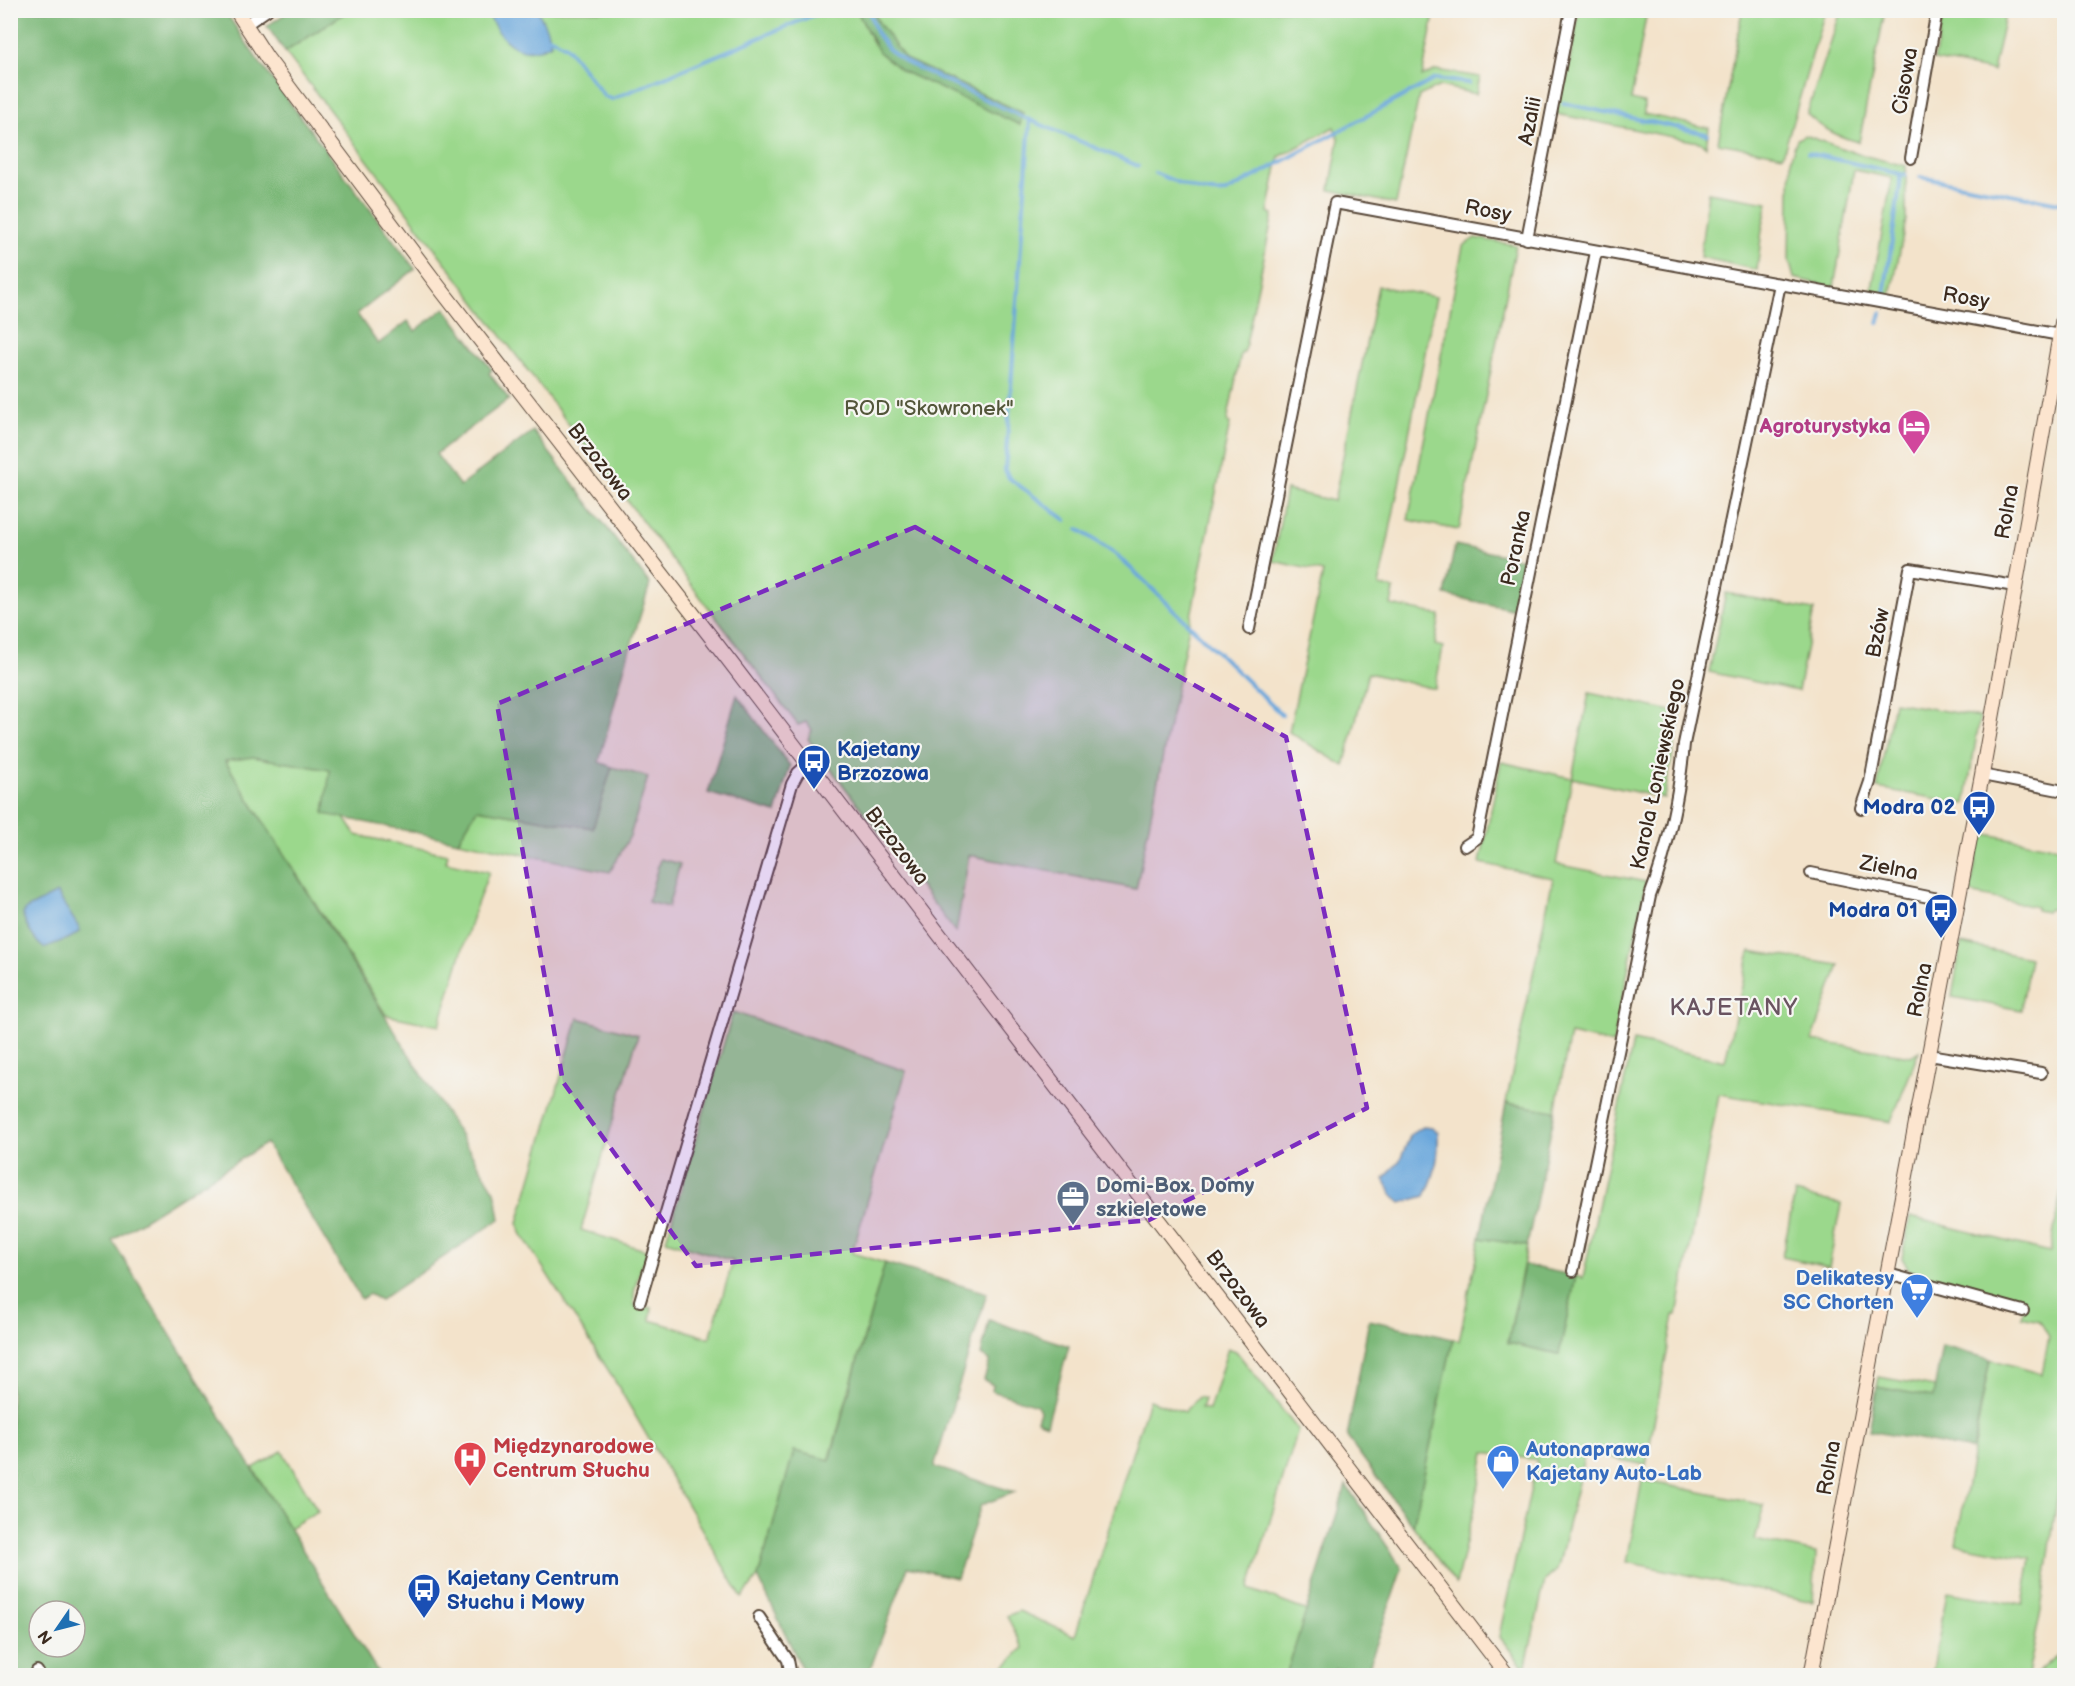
<svg xmlns="http://www.w3.org/2000/svg" width="2075" height="1686" font-family="'Balsamiq Sans',sans-serif">
  <style>
    .green { fill: #9bd88c; stroke: #6b8155; stroke-width: 1.5 }
    .forest { fill: #7cb878; stroke: #5c714b; stroke-width: 1.5; fill-rule: evenodd }
    .water { fill: #6ba7dc; stroke: #53687d; stroke-width: 1.5 }
    .lines { fill: none; stroke-linecap: round; stroke-linejoin: round }
    .stream { stroke: #6ba7dc; stroke-width: 4 }
    .street-casing { stroke: #574638; stroke-width: 14 }
    .secondary-casing { stroke: #574638; stroke-width: 16 }
    .street { stroke: #fff; stroke-width: 10 }
    .secondary { stroke: #fce5cf; stroke-width: 14 }
    .marked { fill: #7b2cbf; fill-opacity: 0.2; stroke: #7b2cbf; stroke-width: 4.5; stroke-dasharray: 12 8; stroke-linejoin: round }
    .labels { text-anchor: middle; dominant-baseline: central; stroke-width: 4.5; stroke-linejoin: round; paint-order: stroke }
    .street-label { font-size: 21px; fill: #3b2a1e; stroke: #f6f6f2 }
    .park-label { font-size: 21px; fill: #53563a; stroke: #f6f6f2 }
    .hotel-label { font-size: 21px; font-weight: bold; fill: #b23c85; stroke: #f6f6f2; text-anchor: end }
    .transit-label { font-size: 21px; font-weight: bold; fill: #164399; stroke: #f6f6f2; text-anchor: start }
    .service-label { font-size: 21px; font-weight: bold; fill: #4e5e75; stroke: #f6f6f2; text-anchor: start }
    .shop-label { font-size: 21px; font-weight: bold; fill: #366cbe; stroke: #f6f6f2; text-anchor: end }
    .health-label { font-size: 21px; font-weight: bold; fill: #be3a42; stroke: #f6f6f2; text-anchor: start }
    .quarter-label { font-size: 24px; letter-spacing: 1.5px; fill: #6a5461; stroke: #f6f6f2 }
  </style>
  <rect width="100%" height="100%" fill="#f6f6f2"/>
  <filter id="ink" filterUnits="userSpaceOnUse"><feTurbulence type="fractalNoise" baseFrequency=".0167" numOctaves="2"/><feDisplacementMap in="SourceGraphic" scale="12" xChannelSelector="R" yChannelSelector="G"/><feConvolveMatrix kernelMatrix="1 2 1 2 8 2 1 2 1" color-interpolation-filters="sRGB"/></filter>
  <filter id="wash" filterUnits="userSpaceOnUse"><feTurbulence type="fractalNoise" baseFrequency=".008" numOctaves="4" result="noise"/><feDisplacementMap in="SourceGraphic" scale="24" xChannelSelector="R" yChannelSelector="G"/><feGaussianBlur stdDeviation="1.35" result="paint"/><feColorMatrix in="noise" values="0 0 0 0 0 0 0 0 0 0 0 0 0 0 0 0 0 1.4 0 .05"/><feComposite in="paint" operator="in"/></filter>
  <g filter="url(#wash)">
    <rect width="100%" height="100%" fill="#f3e3cb"/>
    <g class="green">
      <path d="M 1435,10 L 1422,77 L 1436,70 L 1480,77 L 1476,94 L 1440,86 L 1419,96 L 1396,204 L 1330,190 L 1339,139 L 1334,127 L 1279,157 L 1268,212 L 1273,214 L 1244,353 L 1241,353 L 1227,422 L 1230,423 L 1136,889 L 969,855 L 956,933 L 808,739 L 812,730 L 806,722 L 798,725 L 285,52 L 348,11 L 857,11 L 874,45 L 1023,113 L 905,59 L 876,18 L 875,11 Z"/>
      <path d="M 1579,11 L 1647,11 L 1631,100 L 1644,103 L 1644,114 L 1709,128 L 1706,147 L 1703,143 L 1556,114 L 1562,82 L 1566,82 Z"/>
      <path d="M 1742,11 L 1825,11 L 1783,155 L 1718,143 Z"/>
      <path d="M 1841,11 L 1885,11 L 1859,142 C 1841,138 1820,128 1807,114 Z"/>
      <path d="M 1944,11 L 2006,11 L 1993,71 L 1934,60 Z"/>
      <path d="M 1805,135 L 1858,154 L 1906,166 L 1906,220 L 1893,286 L 1889,297 L 1871,294 L 1892,178 L 1854,170 L 1834,287 L 1794,278 L 1789,260 L 1790,195 L 1791,157 L 1797,139 Z"/>
      <path d="M 1708,192 L 1768,202 L 1762,230 L 1757,270 L 1700,257 Z"/>
      <path d="M 1475,238 L 1516,245 L 1459,530 L 1408,520 L 1463,246 Z"/>
      <path d="M 1378,286 L 1436,297 L 1379,586 L 1394,589 L 1391,605 L 1440,615 L 1435,645 L 1443,647 L 1435,689 L 1368,673 L 1344,766 L 1289,732 L 1323,572 L 1273,561 L 1286,490 L 1334,501 Z"/>
      <path d="M 1726,593 L 1814,610 L 1798,691 L 1709,672 Z"/>
      <path d="M 1589,693 L 1681,713 L 1664,798 L 1572,778 L 1556,864 L 1646,882 L 1613,1044 L 1570,1034 L 1555,1111 L 1506,1103 L 1553,878 L 1480,863 L 1501,762 L 1572,778 Z"/>
      <path d="M 1894,702 L 1980,717 L 1965,804 L 1877,788 Z"/>
      <path d="M 253,757 L 331,770 L 324,813 L 345,818 L 356,835 L 448,854 L 446,862 L 489,872 L 474,912 L 439,1026 L 386,1015 L 225,761 Z"/>
      <path d="M 612,767 L 648,777 L 630,836 L 610,872 L 458,841 L 477,809 L 592,828 Z"/>
      <path d="M 1981,833 L 2064,849 L 2064,912 L 2049,909 L 2046,912 L 2036,910 L 2036,907 L 1970,893 Z"/>
      <path d="M 660,859 L 680,864 L 668,907 L 648,902 Z"/>
      <path d="M 1961,944 L 2030,958 L 2021,1010 L 1952,997 Z"/>
      <path d="M 1750,951 L 1839,965 L 1812,1041 L 1911,1056 L 1919,1051 L 1891,1122 L 1719,1094 L 1677,1315 L 1674,1315 L 1646,1465 L 1585,1453 L 1559,1563 L 1557,1570 L 1545,1581 L 1525,1669 L 1499,1636 L 1537,1460 L 1485,1452 L 1475,1504 L 1456,1584 L 1413,1526 L 1453,1339 L 1459,1341 L 1480,1238 L 1527,1246 L 1508,1343 L 1559,1354 L 1576,1276 L 1583,1278 L 1633,1041 L 1725,1061 Z"/>
      <path d="M 733,1012 L 906,1071 L 852,1253 L 885,1263 L 829,1461 L 794,1451 L 758,1577 L 742,1598 L 612,1376 L 521,1233 L 518,1223 L 578,1018 L 638,1035 L 581,1230 L 648,1251 C 643,1266 630,1290 635,1306 L 652,1308 L 650,1320 L 710,1338 L 733,1261 L 666,1240 Z"/>
      <path d="M 2064,1176 L 2064,1450 L 2041,1610 L 2028,1675 L 1932,1675 L 1947,1592 L 2023,1605 L 2031,1558 L 1956,1544 L 1990,1359 L 2042,1374 L 2049,1337 L 2040,1321 L 2021,1317 L 2026,1302 L 1909,1270 L 1902,1258 L 1910,1217 L 2050,1252 Z"/>
      <path d="M 1795,1193 L 1841,1204 L 1829,1267 L 1782,1257 Z"/>
      <path d="M 1228,1348 L 1236,1351 L 1298,1430 L 1249,1589 L 1307,1611 L 1286,1675 L 996,1676 L 1023,1648 L 1007,1616 L 1019,1611 L 1075,1636 L 1149,1400 L 1184,1412 L 1198,1397 L 1204,1399 L 1201,1408 L 1209,1410 Z"/>
      <path d="M 1879,1377 L 1935,1387 L 1933,1397 L 1877,1387 Z"/>
      <path d="M 282,1451 L 318,1511 L 289,1528 L 253,1468 Z"/>
      <path d="M 1642,1480 L 1764,1505 L 1755,1540 L 1816,1553 L 1813,1602 L 1627,1562 Z"/>
      <path d="M 2064,1649 L 2064,1675 L 2034,1675 Z"/>
    </g>
    <g class="forest">
      <path d="M 13,10 L 225,11 L 257,59 L 415,269 L 357,314 L 378,344 L 408,321 L 415,331 L 445,308 L 492,370 L 489,373 L 509,399 L 436,454 L 460,486 L 533,431 L 650,584 L 625,665 L 599,762 L 612,767 L 593,828 L 477,809 L 458,841 L 324,814 L 330,770 L 253,757 L 225,761 L 495,1191 L 500,1219 L 380,1300 L 369,1294 L 361,1299 L 266,1143 L 112,1240 L 379,1674 L 377,1675 L 11,1675 L 10,13 ZM 39,1611 L 75,1611 L 75,1647 L 39,1647 Z"/>
      <path d="M 289,11 L 289,10 L 348,11 L 285,52 L 267,26 Z"/>
      <path d="M 857,11 L 875,11 L 876,19 L 905,59 L 1023,113 L 1020,125 L 902,71 L 879,52 Z"/>
      <path d="M 1455,545 L 1527,560 L 1516,610 L 1445,595 Z"/>
      <path d="M 737,695 L 790,766 L 776,813 L 708,793 Z"/>
      <path d="M 1506,1103 L 1555,1111 L 1527,1246 L 1480,1238 Z"/>
      <path d="M 885,1263 L 987,1293 L 934,1467 L 1015,1492 L 981,1505 L 957,1578 L 908,1567 L 868,1675 L 805,1675 L 758,1577 L 794,1451 L 830,1460 Z"/>
      <path d="M 1524,1265 L 1576,1276 L 1559,1354 L 1508,1343 Z"/>
      <path d="M 989,1320 L 1069,1346 L 1047,1424 L 1037,1420 L 1040,1411 L 1037,1405 L 992,1391 L 993,1385 L 984,1380 L 990,1360 L 981,1355 Z"/>
      <path d="M 1369,1320 L 1453,1339 L 1413,1526 L 1347,1437 Z"/>
      <path d="M 1942,1346 L 1990,1359 L 1972,1450 L 1869,1431 L 1877,1387 L 1933,1397 Z"/>
      <path d="M 1346,1485 L 1402,1568 L 1366,1675 L 1335,1668 L 1331,1675 L 1286,1675 Z"/>
    </g>
    <g class="water">
      <path d="M 487,11 L 538,11 L 547,30 L 551,44 C 518,62 499,39 487,11 Z"/>
      <path d="M 57,893 L 78,926 L 80,931 L 72,937 L 44,948 C 35,942 25,925 23,914 L 26,909 Z"/>
      <path d="M 1423,1127 L 1432,1128 L 1438,1132 C 1439,1156 1436,1174 1425,1196 L 1401,1203 L 1394,1197 L 1384,1179 L 1400,1160 L 1411,1134 Z"/>
    </g>
    <g class="lines">
      <g class="stream">
        <path d="M 869,10 L 876,32 L 889,50 L 907,63 L 1023,117 L 1138,166"/>
        <path d="M 549,37 L 566,46 L 604,96 L 612,99 L 826,10"/>
        <path d="M 1563,103 L 1707,134"/>
        <path d="M 1030,120 L 1005,470 L 1009,478 L 1066,520"/>
        <path d="M 1808,153 L 1905,175"/>
        <path d="M 1155,173 C 1178,182 1201,195 1226,192 L 1435,79 L 1469,83"/>
        <path d="M 1920,177 L 2064,204"/>
        <path d="M 1884,295 L 1900,185 L 1900,174"/>
        <path d="M 1878,323 L 1881,313"/>
        <path d="M 1078,529 L 1114,553 L 1137,574 L 1282,715"/>
      </g>
    </g>
  </g>
  <g filter="url(#ink)">
    <g class="lines">
      <defs>
        <g id="street">
          <path d="M 245,25 L 267,10"/>
          <path d="M 1911,158 L 1937,10"/>
          <path d="M 1527,239 L 1571,10"/>
          <path d="M 2052,386 L 2064,388"/>
          <path d="M 1249,629 L 1335,203 L 2060,335"/>
          <path d="M 1982,775 L 2064,791"/>
          <path d="M 1861,808 L 1870,782 L 1910,569 L 2015,586"/>
          <path d="M 1465,846 L 1477,838 L 1596,252"/>
          <path d="M 1811,873 L 1958,903"/>
          <path d="M 1929,1055 L 2041,1073"/>
          <path d="M 1573,1271 L 1650,896 C 1667,853 1680,791 1684,744 L 1780,284"/>
          <path d="M 1888,1274 L 2023,1311"/>
          <path d="M 640,1301 L 792,784 L 798,773 L 808,764"/>
          <path d="M 759,1617 L 788,1660 L 791,1676"/>
          <path d="M 37,1671 L 40,1676"/>
        </g>
        <g id="secondary">
          <path d="M 236,10 L 267,58 L 439,287 L 711,637 L 1508,1676"/>
          <path d="M 1811,1676 L 1982,775 L 2064,312"/>
        </g>
      </defs>
      <use href="#street" class="street-casing"/>
      <use href="#secondary" class="secondary-casing"/>
      <use href="#street" class="street"/>
      <use href="#secondary" class="secondary"/>
    </g>
  </g>
  <path class="marked" d="M 915,527 L 1286,737 L 1367,1108 L 1149,1220 L 696,1266 L 563,1082 L 497,704 Z"/>
  <defs>
    <symbol id="hotel-pin" viewBox="-11 -11 22 30"><path d="M0 17L-7.5 6A9.5 9.5 0 1 1 7.5 6Z" fill="#d1479c" stroke="#f6f6f2"/><path d="M-6-4.5h1.5V1H6V5H4.5V3h-9V5H-6ZM-4 0a1.8 1.8 0 1 1 3.6 0ZM.5 0V-2.5h3Q6-2.5 6 0Z" fill="#fff"/></symbol>
    <symbol id="bus-pin" viewBox="-11 -11 22 30"><path d="M0 17L-7.5 6A9.5 9.5 0 1 1 7.5 6Z" fill="#1a4fb4" stroke="#f6f6f2"/><path d="M-5-6H5V4H4V6H2V4H-2V6H-4V4H-5ZM-3.5-4V0h7V-4ZM-3.5 1.2v1.5H-2V1.2ZM2 1.2v1.5H3.5V1.2Z" fill="#fff"/></symbol>
    <symbol id="office-pin" viewBox="-11 -11 22 30"><path d="M0 17L-7.5 6A9.5 9.5 0 1 1 7.5 6Z" fill="#5c6f8a" stroke="#f6f6f2"/><path d="M-6-3h4V-5.5h4V-3h4V5H-6ZM-1-4.5V-3h2v-1.5ZM-6 0V1H6V0Z" fill="#fff"/></symbol>
    <symbol id="supermarket-pin" viewBox="-11 -11 22 30"><path d="M0 17L-7.5 6A9.5 9.5 0 1 1 7.5 6Z" fill="#3f7fe0" stroke="#f6f6f2"/><path d="M-6-5.5h2.5l.6 2H6L4.5 2H-2.5L-4.4-4H-6ZM-1.5 3.2a1.3 1.3 0 1 0 .1 0ZM3 3.2a1.3 1.3 0 1 0 .1 0Z" fill="#fff"/></symbol>
    <symbol id="hospital-pin" viewBox="-11 -11 22 30"><path d="M0 17L-7.5 6A9.5 9.5 0 1 1 7.5 6Z" fill="#e0444e" stroke="#f6f6f2"/><path d="M-5-5h3v3.5h4V-5h3V5h-3V1.5h-4V5h-3Z" fill="#fff"/></symbol>
    <symbol id="shop-pin" viewBox="-11 -11 22 30"><path d="M0 17L-7.5 6A9.5 9.5 0 1 1 7.5 6Z" fill="#3f7fe0" stroke="#f6f6f2"/><path d="M-5-2.5h2.3a2.7 3.5 0 0 1 5.4 0H5L5.5 6h-11ZM-1.5-2.5h3a1.5 2.3 0 0 0-3 0Z" fill="#fff"/></symbol>
  </defs>
  <g fill-rule="evenodd">
    <use href="#hotel-pin" x="1895" y="407" width="38" height="52"/>
    <use href="#bus-pin" x="795" y="742" width="38" height="52"/>
    <use href="#bus-pin" x="1960" y="788" width="38" height="52"/>
    <use href="#bus-pin" x="1922" y="891" width="38" height="52"/>
    <use href="#office-pin" x="1054" y="1178" width="38" height="52"/>
    <use href="#supermarket-pin" x="1898" y="1271" width="38" height="52"/>
    <use href="#hospital-pin" x="451" y="1439" width="38" height="52"/>
    <use href="#shop-pin" x="1484" y="1442" width="38" height="52"/>
    <use href="#bus-pin" x="405" y="1571" width="38" height="52"/>
  </g>
  <g class="labels">
    <g class="street-label">
      <text transform="translate(1905 81) rotate(-80)">Cisowa</text>
      <text transform="translate(1530 121) rotate(-79)">Azalii</text>
      <text transform="translate(1488 211) rotate(11)">Rosy</text>
      <text transform="translate(1966 298) rotate(10)">Rosy</text>
      <text transform="translate(600 462) rotate(52)">Brzozowa</text>
      <text transform="translate(2007 512) rotate(-80)">Rolna</text>
      <text transform="translate(1516 548) rotate(-78)">Poranka</text>
      <text transform="translate(1878 633) rotate(-79)">Bzów</text>
      <text transform="translate(1658 774) rotate(-78)">Karola Łoniewskiego</text>
      <text transform="translate(897 846) rotate(53)">Brzozowa</text>
      <text transform="translate(1889 868) rotate(11)">Zielna</text>
      <text transform="translate(1920 990) rotate(-79)">Rolna</text>
      <text transform="translate(1238 1289) rotate(53)">Brzozowa</text>
      <text transform="translate(1829 1468) rotate(-80)">Rolna</text>
    </g>
    <g class="park-label">
      <text x="929" y="408">ROD "Skowronek"</text>
    </g>
    <g class="hotel-label">
      <text x="1891" y="426">Agroturystyka</text>
    </g>
    <g class="transit-label">
      <text x="837" y="749">Kajetany<tspan x="837" dy="24">Brzozowa</tspan></text>
      <text x="1956" y="807" text-anchor="end">Modra 02</text>
      <text x="1918" y="910" text-anchor="end">Modra 01</text>
      <text x="447" y="1578">Kajetany Centrum<tspan x="447" dy="24">Słuchu i Mowy</tspan></text>
    </g>
    <g class="service-label">
      <text x="1096" y="1185">Domi-Box. Domy<tspan x="1096" dy="24">szkieletowe</tspan></text>
    </g>
    <g class="shop-label">
      <text x="1894" y="1278">Delikatesy<tspan x="1894" dy="24">SC Chorten</tspan></text>
      <text x="1526" y="1449" text-anchor="start">Autonaprawa<tspan x="1526" dy="24">Kajetany Auto-Lab</tspan></text>
    </g>
    <g class="health-label">
      <text x="493" y="1446">Międzynarodowe<tspan x="493" dy="24">Centrum Słuchu</tspan></text>
    </g>
    <g class="quarter-label">
      <text x="1734" y="1007">KAJETANY</text>
    </g>
  </g>
  <rect width="2075" height="1686" fill="none" stroke="#f6f6f2" stroke-width="36"/>
  <g transform="translate(57 1629) rotate(235)"><circle r="28" fill="#f6f6f2" stroke="#aba49d" stroke-width="1.5"/>
  <path d="M0-4.5L10 22L0 15L-10 22Z" fill="#1f6fb2"/>
  <text y="-9" font-size="16" font-weight="bold" text-anchor="middle" fill="#3b2a1e">N</text>
  </g>
</svg>
